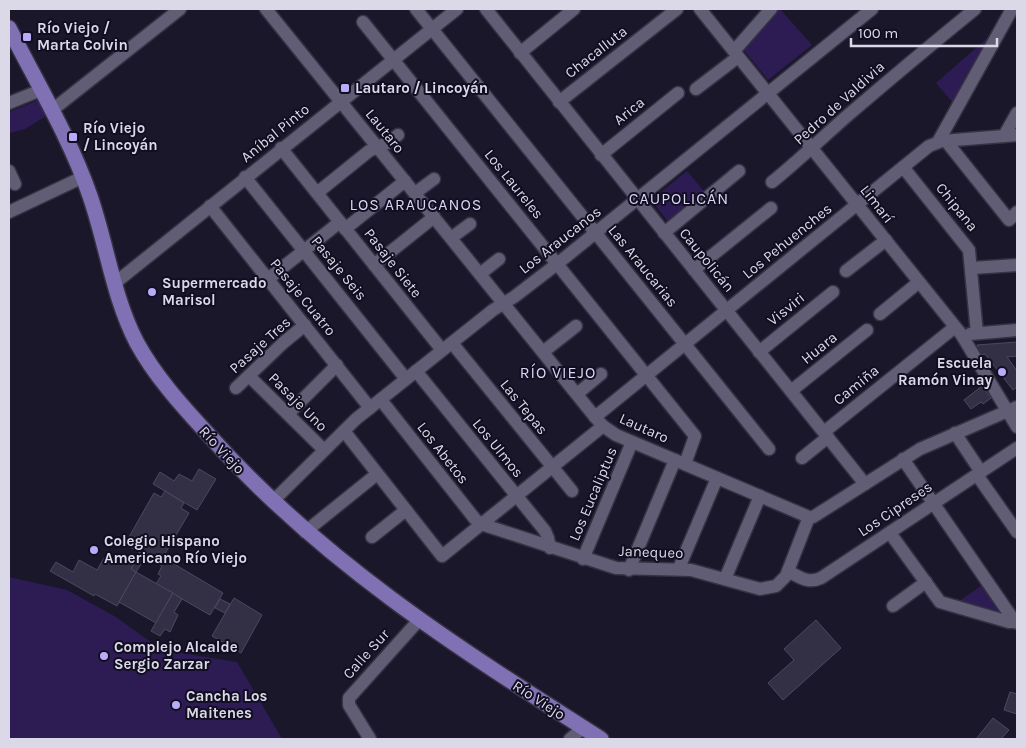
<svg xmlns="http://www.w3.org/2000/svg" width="1026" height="748" font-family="Karla,sans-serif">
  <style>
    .green { fill: #2c1c53 }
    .building { fill: #332f45; stroke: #4c4860 }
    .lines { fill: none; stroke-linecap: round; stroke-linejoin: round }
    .minor-casing { stroke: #353242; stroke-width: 15 }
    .major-casing { stroke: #353242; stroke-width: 18 }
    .minor { stroke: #615d75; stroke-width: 12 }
    .major { stroke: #7f71b4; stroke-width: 15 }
    .poi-dot { fill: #b9abf7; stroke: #120e21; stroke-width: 2 }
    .labels { text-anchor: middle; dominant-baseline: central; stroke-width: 4; stroke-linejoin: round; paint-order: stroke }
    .poi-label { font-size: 15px; font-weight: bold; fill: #dbd9e8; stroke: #120e21; text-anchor: start }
    .street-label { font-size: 15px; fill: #dbd9e8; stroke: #120e21 }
    .neighbourhood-label { font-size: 16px; letter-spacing: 1px; fill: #dbd7f3; stroke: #120e21 }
  </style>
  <rect width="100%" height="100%" fill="#1b172b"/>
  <g class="green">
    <path d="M 777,9 L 780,9 L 812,45 L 768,80 L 742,48 L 763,28 Z"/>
    <path d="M 992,34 L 954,104 L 936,83 Z"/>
    <path d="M 39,100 L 46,116 L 25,129 L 9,133 L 9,112 Z"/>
    <path d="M 687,171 L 707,195 L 670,224 L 651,200 Z"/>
    <path d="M 9,577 L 67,590 L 116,617 L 162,650 L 237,662 L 282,739 L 9,739 Z"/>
    <path d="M 982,585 L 1007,618 L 958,602 Z"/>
  </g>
  <g class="building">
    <path d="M 1017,342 L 1017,356 L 1007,357 L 1017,371 L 1017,387 L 1013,390 L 985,354 L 979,355 L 977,345 Z"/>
    <path d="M 982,386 L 991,398 L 983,404 L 981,402 L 971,409 L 964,400 Z"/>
    <path d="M 199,469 L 216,479 L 197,510 L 153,484 L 160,472 L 174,481 L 179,474 L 192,481 Z"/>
    <path d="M 165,491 L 184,503 L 181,508 L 189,513 L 159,564 L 125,544 L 154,493 L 161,497 Z"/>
    <path d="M 140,553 L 146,556 L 136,572 L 131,569 Z"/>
    <path d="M 166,553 L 171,557 L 169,561 L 223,593 L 210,615 L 156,584 L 161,576 L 158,574 L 162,566 L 159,564 Z"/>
    <path d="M 118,556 L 133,565 L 131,569 L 136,572 L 117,606 L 95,594 L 94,596 L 50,571 L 56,562 L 73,572 L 79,560 L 97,570 L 104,558 L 114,564 Z"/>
    <path d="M 136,572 L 173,593 L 156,623 L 119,602 Z"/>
    <path d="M 173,593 L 182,599 L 174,612 L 178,615 L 170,632 L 165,629 L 160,636 L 151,631 Z"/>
    <path d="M 234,598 L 262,615 L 241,653 L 212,636 Z"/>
    <path d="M 220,599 L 230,604 L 225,613 L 215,608 Z"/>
    <path d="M 816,620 L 841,648 L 783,700 L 768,683 L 794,660 L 784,649 Z"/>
    <path d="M 1010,692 L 1017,694 L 1017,714 L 1004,710 Z"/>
    <path d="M 993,718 L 1009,730 L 1001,739 L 976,739 Z"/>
  </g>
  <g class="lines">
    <defs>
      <g id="minor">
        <path d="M 266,9 L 595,417 L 603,426 L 616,435 L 809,517 L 813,517 L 920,449 L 1017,407"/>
        <path d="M 416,9 L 769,449"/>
        <path d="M 486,9 L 865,484"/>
        <path d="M 700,9 L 961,334 L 1017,427"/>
        <path d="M 363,22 L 695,436 L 685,464"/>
        <path d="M 734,51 L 771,9"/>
        <path d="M 520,53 L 574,9"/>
        <path d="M 696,89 L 738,57"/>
        <path d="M 559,102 L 677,9"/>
        <path d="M 9,103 L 41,90"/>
        <path d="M 51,111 L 180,9"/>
        <path d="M 1004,136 L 1017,113"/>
        <path d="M 946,141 L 1009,220 L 1017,212"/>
        <path d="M 938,142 L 1012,9"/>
        <path d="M 281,148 L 442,350"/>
        <path d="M 601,155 L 678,93"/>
        <path d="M 903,167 L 969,250 L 977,333"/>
        <path d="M 9,171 L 15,184"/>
        <path d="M 245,177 L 406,379"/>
        <path d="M 772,182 C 798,161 822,138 847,116 C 889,80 932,44 975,9"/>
        <path d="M 317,193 L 369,151 L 387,143 L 398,135"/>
        <path d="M 415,193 L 434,179"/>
        <path d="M 210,206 L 370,408"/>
        <path d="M 9,212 L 83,177"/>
        <path d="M 345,229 L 405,181"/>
        <path d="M 664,233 L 739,171"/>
        <path d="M 451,238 L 470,224"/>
        <path d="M 374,265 L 434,217"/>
        <path d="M 972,268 L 1017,265"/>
        <path d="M 694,270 L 771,208"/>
        <path d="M 846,271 L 886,240"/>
        <path d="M 480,274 L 499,259"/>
        <path d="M 268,279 L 340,222"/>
        <path d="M 115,283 L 457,9"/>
        <path d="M 880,314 L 919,282"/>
        <path d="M 970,334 L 1017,330"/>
        <path d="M 452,343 L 572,491"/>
        <path d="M 543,352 L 576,326"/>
        <path d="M 759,352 L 833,292"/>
        <path d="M 416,371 L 545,531 L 548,538 L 550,548"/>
        <path d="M 249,376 L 324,450"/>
        <path d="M 236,388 L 283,343 L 305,325"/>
        <path d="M 791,391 L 867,330"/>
        <path d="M 577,394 L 601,374"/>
        <path d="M 381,400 L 475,519 L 481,524 L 616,568 L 691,570 L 760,589 L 776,586 L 786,576 L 809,517"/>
        <path d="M 288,414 L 337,365"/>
        <path d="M 595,417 L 929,146 L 942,141 L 1017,135"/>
        <path d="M 344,431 L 442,556 L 603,426"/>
        <path d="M 824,432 L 955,327"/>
        <path d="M 955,433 L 981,472"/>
        <path d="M 802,458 L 828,437"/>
        <path d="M 903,459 L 1015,622 L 1017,623"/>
        <path d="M 977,475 L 1017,532"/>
        <path d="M 273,501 L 356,419 L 493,310 L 514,297 L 557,264 L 872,9"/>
        <path d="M 305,532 L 377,474"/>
        <path d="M 890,533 L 940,602 L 1009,622 L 1015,622"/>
        <path d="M 372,537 L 406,510"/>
        <path d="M 583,559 L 632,442"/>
        <path d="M 679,568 L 717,478"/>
        <path d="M 629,570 L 675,460"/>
        <path d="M 788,571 C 799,577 808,584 821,578 L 1017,448"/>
        <path d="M 725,579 L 760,496"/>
        <path d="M 893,606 L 926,582"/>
        <path d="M 370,739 L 349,705 L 349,698 L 419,620"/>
        <path d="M 570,739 L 583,728"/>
      </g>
      <path id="major" d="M 9,28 C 36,81 71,140 90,196 C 107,245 113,297 137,343 C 155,376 182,406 208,434 C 322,562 458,648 601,739"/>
    </defs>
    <use href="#minor" class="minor-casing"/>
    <use href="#major" class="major-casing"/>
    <use href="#minor" class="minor"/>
    <use href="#major" class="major"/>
  </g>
  <g class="poi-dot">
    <rect x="22" y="32" width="10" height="10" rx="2.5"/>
    <rect x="340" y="83" width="10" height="10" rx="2.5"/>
    <rect x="68" y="132" width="10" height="10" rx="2.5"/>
    <circle cx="152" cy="292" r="5"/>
    <circle cx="1002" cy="372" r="5"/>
    <circle cx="94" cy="550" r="5"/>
    <circle cx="104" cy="656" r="5"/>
    <circle cx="176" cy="705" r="5"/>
  </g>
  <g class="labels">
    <g class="poi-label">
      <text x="37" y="28">Río Viejo /<tspan x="37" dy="17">Marta Colvin</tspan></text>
      <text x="355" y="88">Lautaro / Lincoyán</text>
      <text x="83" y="128">Río Viejo<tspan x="83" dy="17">/ Lincoyán</tspan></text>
      <text x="162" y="283">Supermercado<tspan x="162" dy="17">Marisol</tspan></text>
      <text x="992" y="363" text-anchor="end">Escuela<tspan x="992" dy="17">Ramón Vinay</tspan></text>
      <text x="104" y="541">Colegio Hispano<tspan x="104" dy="17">Americano Río Viejo</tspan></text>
      <text x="114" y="647">Complejo Alcalde<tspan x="114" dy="17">Sergio Zarzar</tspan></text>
      <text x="186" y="696">Cancha Los<tspan x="186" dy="17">Maitenes</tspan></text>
    </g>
    <g class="street-label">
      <text transform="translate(596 52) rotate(-38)">Chacalluta</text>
      <text transform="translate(839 103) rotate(-42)">Pedro de Valdivia</text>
      <text transform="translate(629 111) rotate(-39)">Arica</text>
      <text transform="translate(385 131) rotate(51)">Lautaro</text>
      <text transform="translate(275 133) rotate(-39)">Aníbal Pinto</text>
      <text transform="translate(514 184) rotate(51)">Los Laureles</text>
      <text transform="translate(877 204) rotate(52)">Limarí</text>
      <text transform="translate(957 207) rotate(51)">Chipana</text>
      <text transform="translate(560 240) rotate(-38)">Los Araucanos</text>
      <text transform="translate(787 241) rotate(-39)">Los Pehuenches</text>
      <text transform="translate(707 260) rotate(51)">Caupolicán</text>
      <text transform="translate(393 263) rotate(52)">Pasaje Siete</text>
      <text transform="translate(643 266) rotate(51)">Las Araucarias</text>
      <text transform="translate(339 268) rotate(51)">Pasaje Seis</text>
      <text transform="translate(303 297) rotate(51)">Pasaje Cuatro</text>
      <text transform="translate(786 309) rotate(-39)">Visviri</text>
      <text transform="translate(260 345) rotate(-42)">Pasaje Tres</text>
      <text transform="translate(819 348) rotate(-39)">Huara</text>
      <text transform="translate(856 385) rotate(-39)">Camiña</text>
      <text transform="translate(298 402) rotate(45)">Pasaje Uno</text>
      <text transform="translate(524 407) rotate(51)">Las Tepas</text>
      <text transform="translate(644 428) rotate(24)">Lautaro</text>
      <text transform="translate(498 448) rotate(51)">Los Ulmos</text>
      <text transform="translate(222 450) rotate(47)">Río Viejo</text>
      <text transform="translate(443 453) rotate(52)">Los Abetos</text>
      <text transform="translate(593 494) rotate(-67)">Los Eucaliptus</text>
      <text transform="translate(895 509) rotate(-34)">Los Cipreses</text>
      <text transform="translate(651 552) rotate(2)">Janequeo</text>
      <text transform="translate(366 654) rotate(-48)">Calle Sur</text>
      <text transform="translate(539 700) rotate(33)">Río Viejo</text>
    </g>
    <g class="neighbourhood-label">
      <text x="679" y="198">CAUPOLICÁN</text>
      <text x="416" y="204">LOS ARAUCANOS</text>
      <text x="558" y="372">RÍO VIEJO</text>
    </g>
  </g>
  <rect width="1026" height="748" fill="none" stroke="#dbd9e8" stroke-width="20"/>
  <path d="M851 38v8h146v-8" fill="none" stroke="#dbd9e8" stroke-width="2.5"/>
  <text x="858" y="38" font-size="15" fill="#dbd9e8" stroke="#120e21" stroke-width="4" paint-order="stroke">100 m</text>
</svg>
